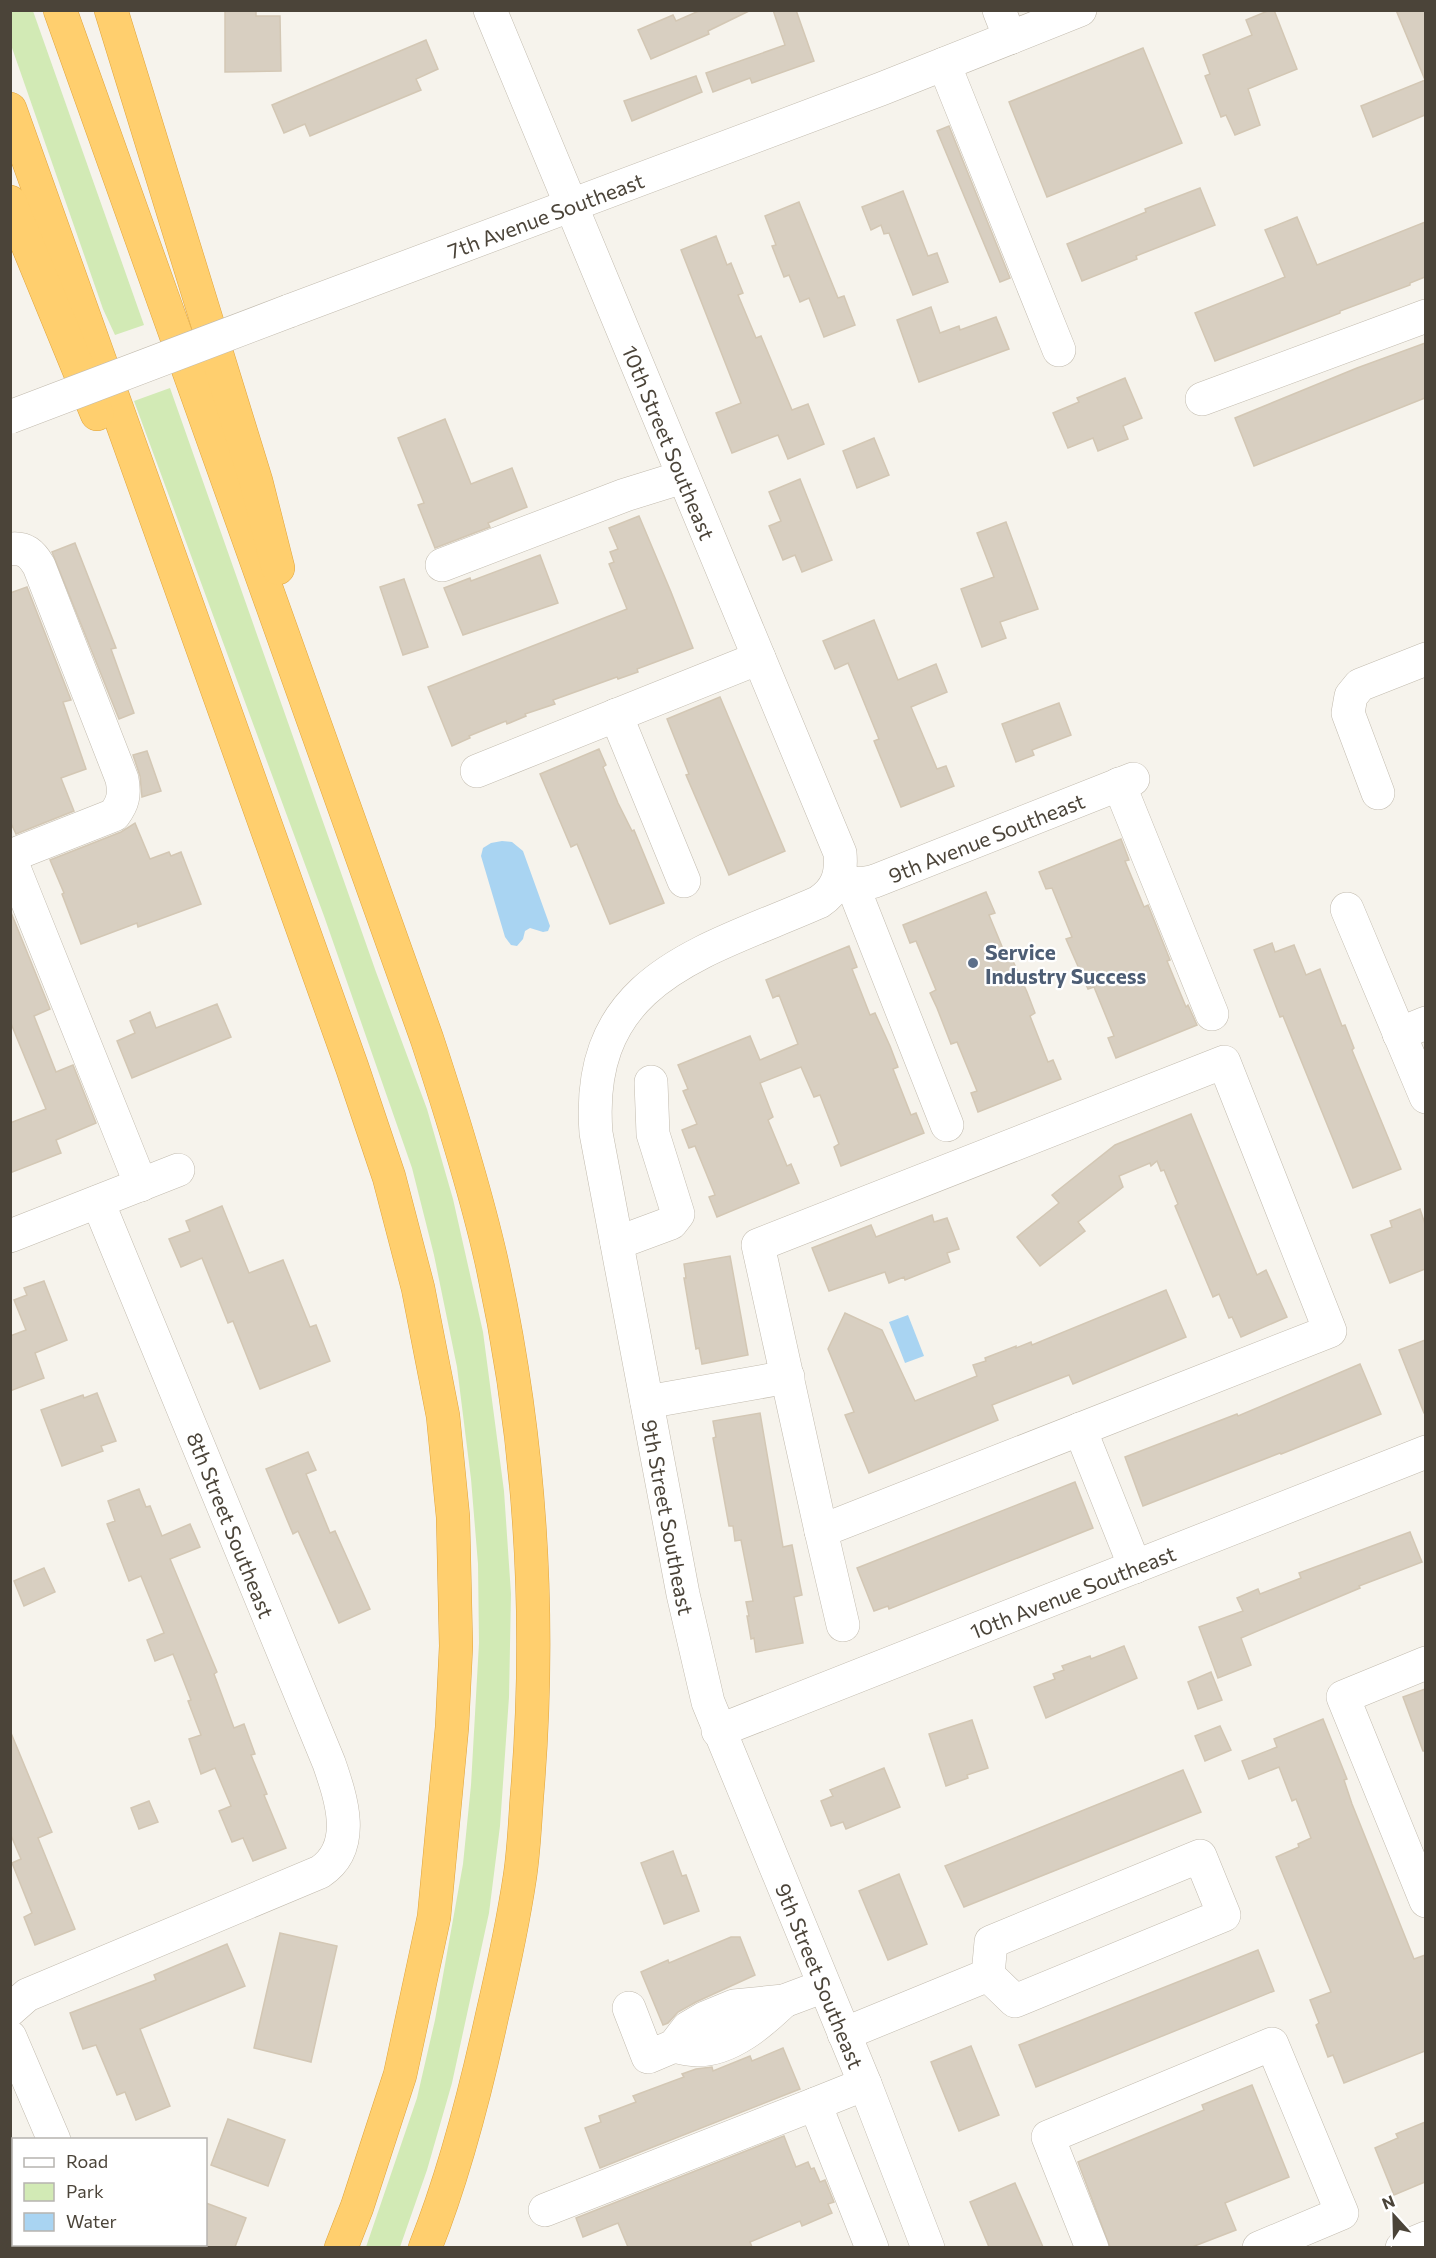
<svg xmlns="http://www.w3.org/2000/svg" width="1436" height="2258" font-family="Commissioner,sans-serif">
  <style>
    .green { fill: #d2eab5 }
    .water { fill: #a9d4f2 }
    .building { fill: #d8cfc1; stroke: #d3c7b4; stroke-width: 1.5 }
    .lines { fill: none; stroke-linecap: round; stroke-linejoin: round }
    .minor-casing { stroke: #c2bbae; stroke-width: 34 }
    .highway-casing { stroke: #e0a43c; stroke-width: 34 }
    .minor { stroke: #fff; stroke-width: 33 }
    .highway { stroke: #ffcf6e; stroke-width: 33 }
    .minor-bridge-casing { stroke: #c2bbae; stroke-width: 34; stroke-linecap: butt }
    .minor-bridge { stroke: #fff; stroke-width: 33 }
    .service-dot { fill: #5c6f8a; stroke: #fff; stroke-width: 2 }
    .labels { text-anchor: middle; dominant-baseline: central; stroke-width: 4.5; stroke-linejoin: round; paint-order: stroke }
    .street-label { font-size: 21px; fill: #4b4439; stroke: #fff }
    .service-label { font-size: 21px; font-weight: bold; fill: #4e5e75; stroke: #fff; text-anchor: start }
  </style>
  <rect width="100%" height="100%" fill="#f6f3ec"/>
  <g class="green">
    <path d="M 10,11 L 33,11 L 144,325 L 115,335 L 103,309 L 11,45 Z"/>
    <path d="M 170,388 L 376,972 L 427,1109 L 453,1199 L 483,1332 L 504,1491 L 511,1594 L 509,1697 L 500,1826 L 489,1913 L 452,2083 L 427,2170 L 400,2247 L 366,2247 L 417,2098 L 435,2020 L 463,1864 L 471,1785 L 479,1643 L 478,1564 L 471,1479 L 457,1367 L 434,1255 L 412,1168 L 324,916 L 134,401 Z"/>
  </g>
  <g class="water">
    <path d="M 502,841 L 512,842 L 523,851 L 550,926 L 548,931 L 543,932 L 530,928 L 525,931 L 523,939 L 517,946 L 511,945 L 505,937 L 481,856 L 483,848 L 491,843 Z"/>
    <path d="M 908,1315 L 924,1356 L 905,1363 L 889,1322 Z"/>
  </g>
  <g class="building">
    <path d="M 225,10 L 256,10 L 256,16 L 280,16 L 281,71 L 225,72 Z"/>
    <path d="M 701,10 L 751,10 L 708,31 L 709,34 L 651,59 L 638,30 L 673,15 L 676,21 Z"/>
    <path d="M 773,10 L 796,10 L 814,61 L 752,83 L 750,78 L 713,92 L 706,73 L 785,45 Z"/>
    <path d="M 1270,10 L 1274,10 L 1297,69 L 1248,89 L 1260,125 L 1235,135 L 1226,115 L 1221,117 L 1205,76 L 1210,74 L 1203,55 L 1252,35 L 1246,20 Z"/>
    <path d="M 1396,10 L 1425,10 L 1425,80 Z"/>
    <path d="M 426,40 L 438,69 L 416,79 L 421,90 L 310,136 L 305,124 L 284,133 L 272,105 Z"/>
    <path d="M 1143,48 L 1182,143 L 1047,197 L 1009,102 Z"/>
    <path d="M 696,76 L 702,92 L 632,121 L 624,101 Z"/>
    <path d="M 1425,80 L 1425,115 L 1373,137 L 1361,106 Z"/>
    <path d="M 949,126 L 1010,278 L 1000,282 L 937,131 Z"/>
    <path d="M 1200,188 L 1215,225 L 1136,256 L 1137,259 L 1082,281 L 1067,244 L 1146,212 L 1145,209 Z"/>
    <path d="M 903,191 L 928,256 L 937,253 L 948,282 L 913,295 L 889,233 L 884,234 L 881,225 L 871,230 L 862,207 Z"/>
    <path d="M 799,202 L 838,298 L 844,296 L 855,325 L 824,337 L 809,298 L 800,302 L 789,275 L 784,277 L 772,246 L 776,245 L 765,216 Z"/>
    <path d="M 1297,217 L 1317,265 L 1425,222 L 1425,277 L 1410,283 L 1410,285 L 1340,311 L 1340,313 L 1215,361 L 1195,313 L 1285,277 L 1265,230 Z"/>
    <path d="M 716,236 L 727,265 L 731,263 L 743,293 L 738,295 L 756,338 L 761,336 L 792,410 L 808,404 L 824,444 L 788,459 L 778,435 L 732,453 L 716,413 L 741,403 L 681,250 Z"/>
    <path d="M 931,307 L 940,333 L 959,326 L 960,330 L 996,317 L 1009,349 L 919,382 L 897,320 Z"/>
    <path d="M 1425,343 L 1425,398 L 1254,466 L 1235,418 L 1357,368 Z"/>
    <path d="M 1125,378 L 1142,418 L 1123,426 L 1128,439 L 1098,451 L 1093,438 L 1068,448 L 1053,413 L 1079,402 L 1077,398 Z"/>
    <path d="M 445,419 L 471,484 L 512,468 L 527,507 L 488,523 L 490,527 L 435,548 L 418,505 L 424,503 L 398,438 Z"/>
    <path d="M 874,438 L 889,475 L 857,488 L 843,451 Z"/>
    <path d="M 800,479 L 832,560 L 802,572 L 795,555 L 783,560 L 769,526 L 781,521 L 769,492 Z"/>
    <path d="M 639,516 L 671,592 L 693,648 L 637,669 L 638,672 L 618,679 L 617,677 L 553,700 L 555,704 L 525,714 L 526,716 L 507,724 L 506,721 L 469,736 L 470,738 L 452,746 L 428,687 L 627,609 L 609,564 L 614,562 L 610,552 L 618,549 L 609,528 Z"/>
    <path d="M 1006,522 L 1038,609 L 1000,622 L 1006,638 L 982,647 L 961,589 L 994,577 L 977,533 Z"/>
    <path d="M 75,543 L 116,648 L 111,649 L 134,713 L 119,719 L 52,552 Z"/>
    <path d="M 540,555 L 558,603 L 463,635 L 444,588 L 470,578 L 471,581 Z"/>
    <path d="M 404,579 L 428,647 L 403,655 L 380,587 Z"/>
    <path d="M 27,587 L 71,700 L 63,702 L 86,769 L 61,778 L 74,811 L 16,834 L 10,821 L 10,593 Z"/>
    <path d="M 874,620 L 898,680 L 936,664 L 947,692 L 911,707 L 937,769 L 946,766 L 954,786 L 901,807 L 874,741 L 879,739 L 848,663 L 835,669 L 823,641 Z"/>
    <path d="M 720,697 L 785,851 L 729,875 L 686,775 L 689,774 L 667,719 Z"/>
    <path d="M 1059,703 L 1071,735 L 1032,750 L 1034,755 L 1016,762 L 1002,724 Z"/>
    <path d="M 599,749 L 606,765 L 603,767 L 618,803 L 632,831 L 634,830 L 664,903 L 610,924 L 577,844 L 571,847 L 540,774 Z"/>
    <path d="M 147,751 L 161,791 L 142,797 L 140,776 L 133,755 Z"/>
    <path d="M 135,823 L 150,859 L 169,852 L 171,856 L 181,852 L 201,904 L 138,927 L 137,923 L 81,944 L 62,894 L 64,893 L 50,860 L 121,832 Z"/>
    <path d="M 1121,839 L 1129,860 L 1125,861 L 1144,907 L 1148,905 L 1170,960 L 1167,961 L 1186,1007 L 1188,1005 L 1197,1025 L 1116,1058 L 1108,1038 L 1114,1036 L 1094,987 L 1088,989 L 1066,939 L 1072,937 L 1052,888 L 1046,889 L 1039,872 Z"/>
    <path d="M 986,892 L 995,913 L 989,915 L 1008,961 L 1012,959 L 1027,992 L 1035,1013 L 1030,1016 L 1048,1062 L 1053,1060 L 1061,1079 L 978,1112 L 971,1093 L 977,1091 L 957,1042 L 951,1044 L 937,1008 L 930,993 L 936,990 L 916,941 L 910,943 L 903,925 Z"/>
    <path d="M 10,910 L 50,1009 L 34,1016 L 56,1072 L 73,1065 L 96,1123 L 56,1140 L 61,1153 L 10,1173 L 10,1123 L 46,1109 L 10,1021 Z"/>
    <path d="M 1272,943 L 1275,952 L 1294,945 L 1306,975 L 1320,969 L 1342,1026 L 1345,1025 L 1354,1048 L 1352,1050 L 1401,1169 L 1353,1188 L 1283,1016 L 1280,1017 L 1254,950 Z"/>
    <path d="M 849,946 L 857,967 L 852,969 L 870,1015 L 875,1013 L 890,1046 L 898,1067 L 893,1069 L 911,1115 L 916,1113 L 924,1133 L 841,1166 L 834,1147 L 839,1144 L 820,1095 L 814,1097 L 801,1067 L 760,1083 L 773,1117 L 768,1120 L 787,1166 L 791,1164 L 799,1183 L 717,1217 L 709,1197 L 715,1195 L 695,1146 L 689,1148 L 682,1130 L 697,1124 L 683,1091 L 688,1089 L 678,1065 L 750,1036 L 760,1060 L 798,1044 L 779,995 L 773,998 L 766,980 Z"/>
    <path d="M 217,1004 L 231,1037 L 132,1078 L 117,1041 L 135,1033 L 130,1021 L 150,1012 L 156,1028 Z"/>
    <path d="M 1191,1114 L 1257,1275 L 1266,1270 L 1287,1317 L 1241,1337 L 1232,1317 L 1229,1318 L 1219,1294 L 1213,1297 L 1175,1206 L 1178,1204 L 1164,1170 L 1161,1171 L 1157,1161 L 1151,1166 L 1150,1163 L 1119,1176 L 1123,1187 L 1078,1222 L 1085,1231 L 1040,1266 L 1017,1237 L 1059,1203 L 1052,1195 L 1115,1145 Z"/>
    <path d="M 222,1206 L 249,1273 L 283,1260 L 310,1327 L 316,1325 L 330,1361 L 260,1389 L 233,1321 L 228,1323 L 202,1258 L 181,1267 L 169,1239 L 190,1231 L 186,1221 Z"/>
    <path d="M 1420,1209 L 1425,1224 L 1425,1269 L 1390,1283 L 1371,1235 L 1392,1227 L 1390,1221 Z"/>
    <path d="M 932,1215 L 934,1222 L 947,1218 L 959,1249 L 947,1253 L 950,1262 L 905,1280 L 904,1277 L 889,1283 L 885,1272 L 829,1291 L 812,1248 L 871,1225 L 876,1237 Z"/>
    <path d="M 730,1256 L 748,1355 L 702,1364 L 699,1348 L 696,1349 L 684,1278 L 686,1278 L 684,1264 Z"/>
    <path d="M 44,1281 L 67,1340 L 35,1353 L 44,1378 L 10,1391 L 10,1336 L 26,1330 L 14,1300 L 27,1295 L 24,1288 Z"/>
    <path d="M 1166,1290 L 1186,1337 L 1073,1384 L 1069,1375 L 992,1405 L 998,1420 L 869,1473 L 845,1415 L 854,1412 L 828,1349 L 845,1313 L 882,1330 L 915,1401 L 977,1376 L 973,1365 L 986,1361 L 985,1358 L 1016,1346 L 1016,1348 L 1031,1342 L 1032,1345 Z"/>
    <path d="M 1425,1340 L 1425,1413 L 1424,1413 L 1399,1350 Z"/>
    <path d="M 1360,1364 L 1381,1414 L 1281,1454 L 1280,1453 L 1143,1506 L 1125,1457 L 1237,1414 L 1238,1416 Z"/>
    <path d="M 97,1393 L 116,1441 L 101,1446 L 103,1451 L 62,1466 L 41,1410 L 83,1395 L 84,1398 Z"/>
    <path d="M 760,1413 L 783,1547 L 792,1545 L 802,1595 L 794,1597 L 803,1643 L 756,1652 L 754,1638 L 751,1639 L 747,1616 L 749,1616 L 746,1602 L 753,1601 L 741,1540 L 735,1541 L 733,1526 L 729,1526 L 713,1438 L 716,1437 L 713,1421 Z"/>
    <path d="M 308,1452 L 316,1470 L 306,1474 L 330,1533 L 335,1531 L 370,1609 L 339,1623 L 298,1531 L 293,1534 L 266,1469 Z"/>
    <path d="M 1075,1482 L 1093,1528 L 889,1609 L 888,1606 L 874,1611 L 857,1568 Z"/>
    <path d="M 139,1489 L 146,1507 L 150,1506 L 162,1536 L 190,1524 L 200,1547 L 170,1559 L 217,1672 L 214,1674 L 234,1728 L 244,1724 L 255,1754 L 251,1755 L 267,1794 L 264,1795 L 286,1848 L 253,1861 L 243,1838 L 232,1842 L 219,1811 L 231,1806 L 215,1768 L 201,1774 L 189,1739 L 201,1735 L 188,1701 L 191,1700 L 173,1654 L 155,1661 L 147,1640 L 164,1633 L 141,1576 L 129,1581 L 107,1524 L 115,1521 L 108,1501 Z"/>
    <path d="M 1410,1532 L 1422,1562 L 1359,1586 L 1360,1588 L 1241,1638 L 1251,1665 L 1218,1678 L 1199,1627 L 1243,1611 L 1237,1598 L 1258,1589 L 1260,1594 L 1301,1578 L 1299,1573 Z"/>
    <path d="M 44,1568 L 55,1592 L 24,1606 L 14,1581 Z"/>
    <path d="M 1124,1646 L 1137,1678 L 1046,1718 L 1034,1687 L 1055,1679 L 1053,1674 L 1064,1670 L 1062,1666 L 1090,1656 L 1091,1659 Z"/>
    <path d="M 1211,1672 L 1222,1700 L 1198,1709 L 1188,1682 Z"/>
    <path d="M 1425,1689 L 1425,1751 L 1423,1751 L 1403,1697 Z"/>
    <path d="M 1323,1719 L 1347,1779 L 1344,1780 L 1352,1804 L 1414,1959 L 1425,1955 L 1425,2051 L 1344,2083 L 1333,2055 L 1328,2057 L 1316,2025 L 1319,2023 L 1310,2000 L 1331,1992 L 1276,1857 L 1299,1847 L 1298,1844 L 1311,1838 L 1296,1799 L 1292,1801 L 1279,1767 L 1249,1779 L 1242,1761 L 1277,1747 L 1274,1739 Z"/>
    <path d="M 972,1720 L 988,1768 L 967,1775 L 968,1778 L 946,1786 L 929,1734 Z"/>
    <path d="M 1220,1726 L 1231,1750 L 1205,1761 L 1195,1736 Z"/>
    <path d="M 11,1733 L 52,1832 L 38,1838 L 75,1929 L 35,1945 L 24,1917 L 32,1913 L 12,1863 L 21,1859 L 10,1833 Z"/>
    <path d="M 884,1768 L 900,1807 L 846,1829 L 843,1822 L 831,1826 L 821,1801 L 833,1796 L 830,1790 Z"/>
    <path d="M 1183,1770 L 1201,1812 L 964,1907 L 945,1866 Z"/>
    <path d="M 149,1801 L 158,1822 L 139,1829 L 131,1808 Z"/>
    <path d="M 673,1851 L 682,1876 L 686,1875 L 699,1911 L 664,1924 L 641,1863 Z"/>
    <path d="M 899,1874 L 927,1944 L 888,1960 L 859,1891 Z"/>
    <path d="M 280,1933 L 337,1946 L 311,2062 L 254,2048 Z"/>
    <path d="M 731,1937 L 740,1937 L 755,1975 L 696,2002 L 678,2012 L 668,2023 L 663,2025 L 641,1972 L 668,1960 L 669,1963 Z"/>
    <path d="M 227,1944 L 245,1986 L 140,2029 L 170,2106 L 136,2120 L 125,2092 L 117,2095 L 96,2045 L 83,2049 L 70,2013 L 156,1980 L 154,1975 Z"/>
    <path d="M 1258,1950 L 1274,1991 L 1036,2087 L 1019,2045 Z"/>
    <path d="M 971,2046 L 999,2115 L 959,2131 L 931,2062 Z"/>
    <path d="M 783,2048 L 800,2089 L 600,2168 L 585,2128 L 601,2122 L 599,2116 L 636,2102 L 633,2096 L 684,2077 L 682,2074 L 696,2069 L 712,2067 L 713,2071 L 750,2056 L 752,2061 Z"/>
    <path d="M 1252,2085 L 1289,2177 L 1225,2203 L 1236,2230 L 1192,2247 L 1110,2247 L 1078,2162 L 1204,2110 L 1202,2105 Z"/>
    <path d="M 228,2119 L 285,2140 L 268,2186 L 211,2165 Z"/>
    <path d="M 1425,2122 L 1425,2182 L 1394,2195 L 1375,2148 L 1398,2138 L 1396,2134 Z"/>
    <path d="M 784,2136 L 796,2167 L 808,2162 L 811,2169 L 814,2168 L 820,2182 L 825,2180 L 834,2202 L 828,2204 L 832,2213 L 802,2226 L 800,2221 L 750,2242 L 752,2247 L 628,2247 L 618,2223 L 583,2237 L 576,2218 Z"/>
    <path d="M 1015,2183 L 1043,2247 L 989,2247 L 970,2202 Z"/>
    <path d="M 206,2203 L 246,2218 L 235,2247 L 206,2247 Z"/>
  </g>
  <g class="lines">
    <defs>
      <g id="minor">
        <path id="s1" d="M 490,10 L 840,853 C 842,875 837,890 819,902 C 703,953 584,977 596,1133 L 683,1594 L 708,1702 L 865,2084 L 928,2248"/>
        <path d="M 999,10 L 1010,38"/>
        <path d="M 944,64 L 1059,350"/>
        <path id="s2" d="M 289,311 L 881,89 L 1080,10"/>
        <path d="M 1202,399 L 1426,316"/>
        <path d="M 10,549 C 25,547 32,554 39,566 L 122,779 C 125,795 123,803 114,815 L 10,856"/>
        <path d="M 442,565 L 625,495 L 683,477"/>
        <path d="M 616,715 L 684,881"/>
        <path d="M 477,771 L 759,658"/>
        <path d="M 1119,784 L 1212,1014"/>
        <path d="M 1378,793 L 1348,713 L 1351,696 L 1360,685 L 1426,659"/>
        <path d="M 10,858 L 141,1185"/>
        <path id="s3" d="M 840,877 C 853,885 860,885 875,881 L 1133,779"/>
        <path d="M 852,884 L 947,1125"/>
        <path d="M 1347,909 L 1426,1097"/>
        <path d="M 1399,1034 L 1426,1023"/>
        <path d="M 1224,1062 L 1330,1331 L 821,1531 L 758,1245 Z"/>
        <path d="M 10,1236 L 178,1170"/>
        <path d="M 617,1243 L 671,1223 L 678,1214 L 653,1134 L 651,1082"/>
        <path d="M 647,1402 L 788,1377"/>
        <path d="M 1080,1429 L 1135,1567"/>
        <path d="M 821,1531 L 843,1625"/>
        <path d="M 1426,1663 L 1343,1697 L 1426,1901"/>
        <path id="s4" d="M 718,1731 L 1426,1452"/>
        <path d="M 629,2008 L 648,2057 L 674,2046 L 688,2028 L 705,2018 L 734,2006 L 784,2001 L 824,1986"/>
        <path d="M 10,2010 L 27,1995 L 320,1872 C 358,1847 341,1798 329,1763 L 98,1202"/>
        <path d="M 844,2034 L 988,1975 L 1015,2001 L 1224,1915 L 1200,1856 L 991,1942 L 988,1975"/>
        <path d="M 10,2037 L 54,2140"/>
        <path d="M 674,2046 C 681,2048 689,2050 697,2050 C 731,2050 762,2022 784,2001"/>
        <path d="M 815,2104 L 865,2084"/>
        <path d="M 545,2210 L 815,2104 L 872,2248"/>
        <path d="M 98,2244 L 99,2248"/>
        <path d="M 1092,2248 L 1048,2137 L 1272,2044 L 1342,2213 L 1259,2248"/>
        <path d="M 1402,2248 L 1426,2238"/>
      </g>
      <g id="highway">
        <path d="M 60,10 L 427,1039 C 451,1112 474,1185 491,1259 C 530,1435 542,1616 527,1795 C 525,1822 524,1849 520,1876 C 513,1923 503,1969 492,2016 C 475,2094 455,2173 425,2248"/>
        <path d="M 111,10 L 256,481 L 278,568"/>
        <path d="M 10,109 L 352,1067 L 389,1177 L 418,1288 L 443,1416 L 453,1517 L 456,1646 L 452,1727 L 434,1917 L 400,2075 L 357,2207 L 341,2248"/>
        <path d="M 10,202 L 97,414"/>
      </g>
    </defs>
    <use href="#minor" class="minor-casing"/>
    <use href="#highway" class="highway-casing"/>
    <use href="#minor" class="minor"/>
    <use href="#highway" class="highway"/>
    <defs>
      <path id="minor-bridge" d="M 10,417 L 289,311"/>
    </defs>
    <use href="#minor-bridge" class="minor-bridge-casing"/>
    <use href="#minor-bridge" class="minor-bridge"/>
  </g>
  <circle class="service-dot" cx="973" cy="963" r="6"/>
  <g class="labels">
    <g class="street-label">
      <text stroke="none"><textPath href="#s2" startOffset="274">7th Avenue Southeast</textPath></text>
      <text stroke="none"><textPath href="#s1" startOffset="468">10th Street Southeast</textPath></text>
      <text stroke="none"><textPath href="#s3" startOffset="156">9th Avenue Southeast</textPath></text>
      <text stroke="none"><textPath href="#s1" startOffset="1713">9th Street Southeast</textPath></text>
      <text transform="translate(231 1525) rotate(68)">8th Street Southeast</text>
      <text stroke="none"><textPath href="#s4" startOffset="381">10th Avenue Southeast</textPath></text>
      <text stroke="none"><textPath href="#s1" startOffset="2198">9th Street Southeast</textPath></text>
    </g>
    <g class="service-label">
      <text x="985" y="951">Service<tspan x="985" dy="24">Industry Success</tspan></text>
    </g>
  </g>
  <rect width="1436" height="2258" fill="none" stroke="#4b4439" stroke-width="24"/>
  <rect x="12" y="2138" width="195" height="108" fill="#ffffff" stroke="#b7b4b0" stroke-width="1.5"/>
  <rect x="24" y="2158" width="30" height="9" fill="#ffffff" stroke="#b7b4b0" stroke-width="1.5"/>
  <text x="66" y="2168" font-size="18" fill="#4b4439">Road</text>
  <rect x="24" y="2183" width="30" height="18" fill="#d2eab5" stroke="#b7b4b0" stroke-width="1.5"/>
  <text x="66" y="2198" font-size="18" fill="#4b4439">Park</text>
  <rect x="24" y="2213" width="30" height="18" fill="#a9d4f2" stroke="#b7b4b0" stroke-width="1.5"/>
  <text x="66" y="2228" font-size="18" fill="#4b4439">Water</text>
  <g transform="translate(1394 2216) rotate(338)" stroke="#ffffff" stroke-width="4.5" paint-order="stroke">
  <path d="M0-4.5L10 22L0 15L-10 22Z" fill="#4b4439"/>
  <text y="-9" font-size="16" font-weight="bold" text-anchor="middle" fill="#4b4439">N</text>
  </g>
</svg>
